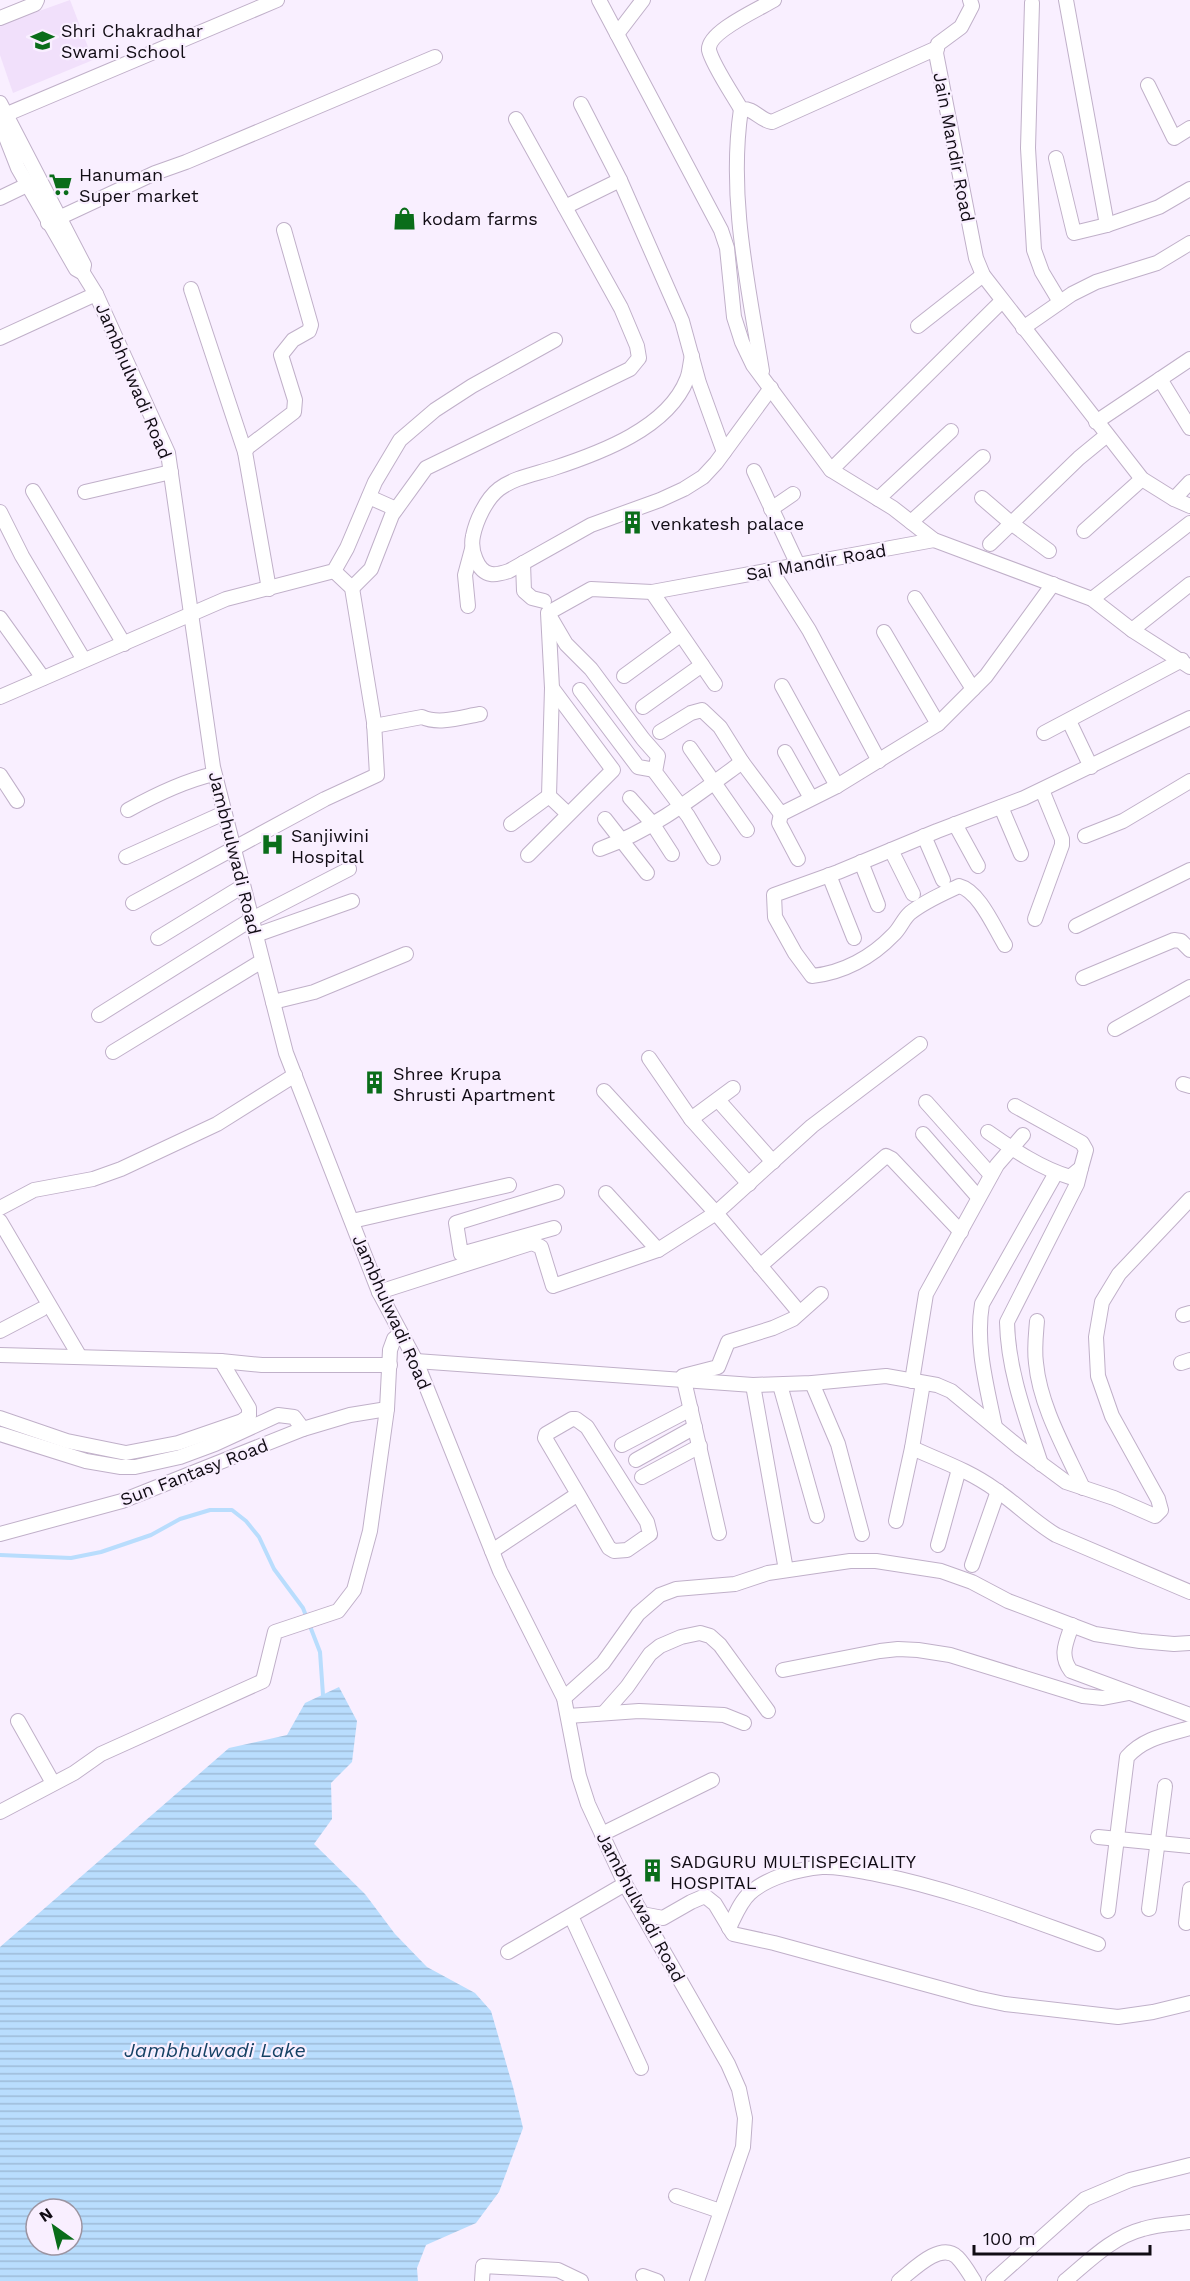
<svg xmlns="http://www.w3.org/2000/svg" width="1190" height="2281" font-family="'Work Sans',sans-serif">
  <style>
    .built { fill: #f1e0fb }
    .water { fill: url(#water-rules); fill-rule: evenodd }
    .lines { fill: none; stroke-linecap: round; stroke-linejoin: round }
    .stream { stroke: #b9ddfd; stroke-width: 4 }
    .minor-casing { stroke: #c0b0c9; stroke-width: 16 }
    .minor { stroke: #fff; stroke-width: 14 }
    .labels { text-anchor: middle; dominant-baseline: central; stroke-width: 4.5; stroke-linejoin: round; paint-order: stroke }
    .poi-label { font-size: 18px; fill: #110c14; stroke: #f9efff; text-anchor: start }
    .street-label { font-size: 18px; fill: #110c14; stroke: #f9efff }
    .water-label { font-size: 20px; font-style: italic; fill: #154164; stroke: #f9efff }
  </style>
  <defs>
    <pattern id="water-rules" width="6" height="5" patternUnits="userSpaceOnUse" patternTransform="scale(1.5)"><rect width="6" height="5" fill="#b9ddfd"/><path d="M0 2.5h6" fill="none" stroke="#9ebcd8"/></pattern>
  </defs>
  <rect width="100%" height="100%" fill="#f9efff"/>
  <path class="built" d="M 70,0 L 93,60 L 13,93 L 0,55 L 0,25 Z"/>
  <path class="water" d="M 339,1687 L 357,1721 L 352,1762 L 331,1783 L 332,1819 L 314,1844 L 365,1894 L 395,1934 L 427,1967 L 475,1993 L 491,2011 L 513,2087 L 523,2128 L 499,2192 L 476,2223 L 426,2245 L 417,2268 L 418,2281 L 0,2281 L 0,1947 L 229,1748 L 287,1735 L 305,1703 ZM 36,2209 L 72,2209 L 72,2245 L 36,2245 Z"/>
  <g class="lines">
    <path class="stream" d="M 0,1555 L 71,1558 L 101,1552 L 151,1535 L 180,1519 L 210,1510 L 232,1510 L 246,1521 L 259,1537 L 274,1569 L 303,1608 L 320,1652 L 323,1695"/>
    <defs>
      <g id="minor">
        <path d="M 599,0 L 721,230 L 727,248 L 734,317 L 742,342 L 753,365 L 831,470"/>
        <path d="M 774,0 C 759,9 707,32 709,50 C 712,64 733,95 741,109 C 755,108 759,120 772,122 L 937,48"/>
        <path d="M 970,0 L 972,6 L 961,27 L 938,44 L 936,53 L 976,258 L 983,275 L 1142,479 L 1174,499 L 1190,506"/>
        <path d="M 1066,0 L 1107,225"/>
        <path d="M 1032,3 L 1028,148 L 1034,250 L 1042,272 L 1060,302"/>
        <path d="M 0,18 L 35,4 L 37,0"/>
        <path d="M 617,34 L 643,0"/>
        <path d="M 1148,85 L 1174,138 L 1190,128"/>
        <path d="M 0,103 L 84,265 L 83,270"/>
        <path d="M 581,104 L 620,180 L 682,321 L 699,383 L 724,452"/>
        <path d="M 741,109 C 728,197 748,284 762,371"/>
        <path d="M 0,117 L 277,0"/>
        <path d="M 0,122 L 18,168 L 76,269 L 83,273 L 96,294 L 168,453 L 213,767 L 286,1053 L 379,1292 L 416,1361 L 500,1571 L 564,1698 L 579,1776 L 588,1804 L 625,1884 L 728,2064 L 739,2089 L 745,2118 L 743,2147 L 697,2281"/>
        <path d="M 1056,158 L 1074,233 L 1107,225 L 1159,207 L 1190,189"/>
        <path d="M 0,198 L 27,185"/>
        <path d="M 565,207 L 620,180"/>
        <path d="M 48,223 L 155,173 L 186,162 L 435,57"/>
        <path d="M 191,289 L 245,452"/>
        <path d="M 1002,301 L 831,470 L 893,508 L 934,540 L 1092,599 L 1132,630 L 1190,667"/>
        <path d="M 918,326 L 983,275"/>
        <path d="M 1023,328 L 1072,294 L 1096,282 L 1157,263 L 1190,243"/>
        <path d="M 0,338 L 96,294"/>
        <path d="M 692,356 C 690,363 690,372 687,379 C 668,428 600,453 554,468 C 536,474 515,477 499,489 C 486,499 476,521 473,536 C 470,549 477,572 491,574 C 497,575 503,573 509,571 L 591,525 L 660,500 L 684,489 L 703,477 L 716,463 L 771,388"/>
        <path d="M 1160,379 L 1190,428"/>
        <path d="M 1096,422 L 1190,359"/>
        <path d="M 754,471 L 798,565"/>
        <path d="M 33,491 L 124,644"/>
        <path d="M 85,492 L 171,472"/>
        <path d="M 369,497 L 396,509"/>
        <path d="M 982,498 L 1011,523 L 1049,551"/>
        <path d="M 878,499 L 951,431"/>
        <path d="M 1174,499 L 1190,482"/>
        <path d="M 771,509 L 793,494"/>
        <path d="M 0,512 L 22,556 L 84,660"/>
        <path d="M 911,522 L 983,457"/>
        <path d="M 1084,531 L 1142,479"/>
        <path d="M 990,544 L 1079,458 L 1107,435"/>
        <path d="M 523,563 L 524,591 L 532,598 L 544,601"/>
        <path d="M 771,570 L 809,630 L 879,761"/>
        <path d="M 352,588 L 371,569 L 392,515 L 426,468 L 630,369 L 639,358 L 637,346 L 621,308 L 516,119"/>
        <path d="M 269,589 L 245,452 L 248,447 L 294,412 L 295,400 L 281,355 L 293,340 L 309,331 L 311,325 L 284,230"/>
        <path d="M 652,592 L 715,684"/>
        <path d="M 915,598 L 973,689"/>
        <path d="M 1092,599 L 1190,523"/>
        <path d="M 468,606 L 465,575 L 472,549"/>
        <path d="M 549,615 L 566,644 L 591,669 L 643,739 L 658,756 L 655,772 L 688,816 L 713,858"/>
        <path d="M 0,618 L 43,678"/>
        <path d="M 1132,630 L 1190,584"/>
        <path d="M 884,632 L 938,724"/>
        <path d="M 624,676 L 680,635"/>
        <path d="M 782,686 L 837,786"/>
        <path d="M 580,690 L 638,767 L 655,770"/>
        <path d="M 0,697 L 226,599 L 334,571 L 347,548 L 375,482 L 400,440 L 435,410 L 472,386 L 555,340"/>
        <path d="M 643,707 L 702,665"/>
        <path d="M 1069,721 L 1091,767"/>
        <path d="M 374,726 L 422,717 C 439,725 462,717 480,714"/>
        <path d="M 660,732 L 691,713 L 702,710 L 720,727 L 742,762 L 781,814 L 837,786 L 938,724 L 986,676 L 1053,584"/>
        <path d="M 1044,733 L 1182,660"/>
        <path d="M 690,748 L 747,830"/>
        <path d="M 785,752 L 811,798"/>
        <path d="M 0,775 L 17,801"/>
        <path d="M 630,798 L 652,823 L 672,854"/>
        <path d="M 1001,807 L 1021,854"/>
        <path d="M 128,810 C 155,795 184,781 214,774"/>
        <path d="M 568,814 L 549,796 L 552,688 L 548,613 L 591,589 L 652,592 L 934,540"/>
        <path d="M 781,814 L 779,823 L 798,859"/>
        <path d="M 605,819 L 647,873"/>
        <path d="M 511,824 L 549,796"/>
        <path d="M 955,824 L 978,866"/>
        <path d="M 924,836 L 943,880"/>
        <path d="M 1085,836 L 1123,821 L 1190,781"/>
        <path d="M 600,849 C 653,830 697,795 742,762"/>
        <path d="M 891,850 L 913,894"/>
        <path d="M 528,855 L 613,770 L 552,688"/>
        <path d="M 126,857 L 224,813"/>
        <path d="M 861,862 L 878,905"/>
        <path d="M 829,875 L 854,938"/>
        <path d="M 133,903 L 325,799 L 377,775 L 374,722 L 352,588 L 334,571"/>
        <path d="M 1035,919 L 1062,845 L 1062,839 L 1042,790"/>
        <path d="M 1076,926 L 1190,870"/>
        <path d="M 256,935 L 352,901"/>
        <path d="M 158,938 L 243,886"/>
        <path d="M 1005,945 C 994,927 979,891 959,886 C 942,894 925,901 910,913 C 903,919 900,929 893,935 C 872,957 843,973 812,976 L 795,953 L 775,917 L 774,895 L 838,872 L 937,831 L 1024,798 L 1190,718"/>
        <path d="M 1083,978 L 1174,940 L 1181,941 L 1190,950"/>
        <path d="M 273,1002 L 314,992 L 406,954"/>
        <path d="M 99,1015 L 252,919 L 349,869"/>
        <path d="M 1115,1029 L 1190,987"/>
        <path d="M 113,1052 L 262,961"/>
        <path d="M 649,1058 L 691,1119 L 733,1088"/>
        <path d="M 1183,1084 L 1190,1086"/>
        <path d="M 604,1091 L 716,1213 L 799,1312"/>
        <path d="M 718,1100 L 773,1162"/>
        <path d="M 926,1102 L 991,1175"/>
        <path d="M 691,1119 L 749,1184"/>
        <path d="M 988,1132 C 1014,1150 1040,1168 1070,1177 L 1081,1168 L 1086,1150 L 1082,1143 L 1015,1106"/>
        <path d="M 923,1134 L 978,1197"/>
        <path d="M 606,1193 L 658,1250"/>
        <path d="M 0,1208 L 34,1190 L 93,1179 L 121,1169 L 217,1124 L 295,1075"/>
        <path d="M 0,1221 L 80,1357"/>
        <path d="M 352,1221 L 509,1185"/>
        <path d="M 554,1228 L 461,1254 L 456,1223 L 557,1192"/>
        <path d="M 760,1266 L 886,1156 L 892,1159 L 961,1232"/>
        <path d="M 379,1292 L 532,1243 L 541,1247 L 553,1286 L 658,1250 L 716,1213 L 812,1126 L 920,1044"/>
        <path d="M 1183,1315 L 1190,1313"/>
        <path d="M 1037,1321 C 1036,1334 1034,1349 1036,1363 C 1040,1406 1065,1449 1083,1488"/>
        <path d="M 0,1331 L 42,1309"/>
        <path d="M 0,1355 L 221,1361 L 262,1365 L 390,1365"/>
        <path d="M 416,1361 L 753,1385 L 812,1383 L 886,1376 L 937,1385 L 951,1391 L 1020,1448 L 1066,1482 L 1114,1498 L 1155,1516 L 1161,1510 L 1158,1499 L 1112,1416 L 1098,1376 L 1096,1337 L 1102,1302 L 1119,1274 L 1190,1199"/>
        <path d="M 1181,1363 L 1190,1360"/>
        <path d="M 912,1381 L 926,1294 L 997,1165 L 1023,1135"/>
        <path d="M 812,1383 L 838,1444 L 862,1534"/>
        <path d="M 753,1385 L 786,1570"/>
        <path d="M 780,1385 L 817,1516"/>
        <path d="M 0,1418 L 67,1441 L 126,1453 L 178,1443 L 242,1421 L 249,1416 L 249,1408 L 221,1361"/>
        <path d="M 995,1427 C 987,1387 975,1345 982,1304 L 1056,1173"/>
        <path d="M 0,1434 L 86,1461 L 121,1467 L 135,1467 L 180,1457 L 215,1444 L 278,1415 L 294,1417 L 303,1429"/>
        <path d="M 622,1445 L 691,1409"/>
        <path d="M 912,1448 C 941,1461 970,1471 996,1490 C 1017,1504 1034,1522 1056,1535 L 1190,1592"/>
        <path d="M 636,1460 L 695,1427"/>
        <path d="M 1041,1464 C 1026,1418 1008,1371 1007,1322 L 1077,1184 L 1081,1168"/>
        <path d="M 642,1477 L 700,1446"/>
        <path d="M 896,1521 L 912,1448 L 923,1383"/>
        <path d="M 719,1533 L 683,1376 L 718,1367 L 728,1342 L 773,1328 L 793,1319 L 821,1294"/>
        <path d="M 0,1534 L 122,1501 L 303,1429 L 350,1415 L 387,1409"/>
        <path d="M 938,1545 L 959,1469"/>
        <path d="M 492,1551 L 578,1494 L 545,1438 L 546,1434 L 572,1419 L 576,1419 L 587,1427 L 647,1522 L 650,1534 L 627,1550 L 614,1551 L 609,1548 L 578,1494"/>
        <path d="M 972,1565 L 998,1491"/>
        <path d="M 1072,1625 C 1066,1643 1059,1655 1071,1671 L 1190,1715"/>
        <path d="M 783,1670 L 880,1651 L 898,1649 L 918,1650 L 950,1655 L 1083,1696 L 1103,1698 L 1129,1693"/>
        <path d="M 564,1698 L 603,1663 L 638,1614 L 660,1595 L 676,1589 L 735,1584 L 768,1573 L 850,1561 L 876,1561 L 941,1571 L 972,1582 L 1008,1601 L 1095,1634 L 1140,1641 L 1174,1644 L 1190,1643"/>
        <path d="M 604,1713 L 627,1687 L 650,1654 L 660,1646 L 681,1637 L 700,1633 L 710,1636 L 720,1645 L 768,1711"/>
        <path d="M 568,1716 L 639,1711 L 724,1715 L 744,1723"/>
        <path d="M 18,1721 L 53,1783"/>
        <path d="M 0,1812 L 74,1773 L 101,1754 L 263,1681 L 275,1632 L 338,1611 L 354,1590 L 370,1531 L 387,1409 L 390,1350 L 394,1339 L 400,1334"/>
        <path d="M 602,1834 L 712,1780"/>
        <path d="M 1098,1837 L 1190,1846"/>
        <path d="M 1149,1909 L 1165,1786"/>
        <path d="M 1108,1911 L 1127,1757 C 1144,1738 1166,1735 1190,1728"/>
        <path d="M 642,1914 L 663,1918 L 691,1902 L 705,1896 L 715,1904 L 733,1934 L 774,1943 L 976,1998 L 1005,2004 L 1118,2017 L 1153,2012 L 1190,2003"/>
        <path d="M 571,1916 L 641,2068"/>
        <path d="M 1186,1923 L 1190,1889"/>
        <path d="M 729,1928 C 735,1916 740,1902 750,1893 C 768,1877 799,1869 822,1867 C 840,1866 859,1871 876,1874 C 953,1889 1025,1918 1098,1944"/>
        <path d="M 508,1952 L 625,1884"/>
        <path d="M 676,2196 L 720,2211"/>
        <path d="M 643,2276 L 657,2281"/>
        <path d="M 482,2281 L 483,2266 L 558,2270 L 581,2281"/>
        <path d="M 899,2281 C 912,2271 940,2241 957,2257 C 964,2264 969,2273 974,2281"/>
        <path d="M 993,2281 L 1085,2199 L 1130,2180 L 1190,2165"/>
        <path d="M 1065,2281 C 1089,2261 1112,2237 1143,2229 C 1158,2224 1175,2224 1190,2222"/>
      </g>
    </defs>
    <use href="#minor" class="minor-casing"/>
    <use href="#minor" class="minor"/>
  </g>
  <defs>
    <symbol id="school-bare" viewBox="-9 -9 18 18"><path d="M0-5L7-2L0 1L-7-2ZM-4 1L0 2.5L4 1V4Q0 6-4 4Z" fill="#0a6d1a" stroke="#f9efff" stroke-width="2.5" paint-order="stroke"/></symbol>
    <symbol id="supermarket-bare" viewBox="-9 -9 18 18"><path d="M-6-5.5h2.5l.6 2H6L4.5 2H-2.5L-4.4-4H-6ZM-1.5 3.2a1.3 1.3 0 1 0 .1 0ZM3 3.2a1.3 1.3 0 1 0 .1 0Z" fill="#0a6d1a" stroke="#f9efff" stroke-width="2.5" paint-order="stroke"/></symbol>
    <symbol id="shop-bare" viewBox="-9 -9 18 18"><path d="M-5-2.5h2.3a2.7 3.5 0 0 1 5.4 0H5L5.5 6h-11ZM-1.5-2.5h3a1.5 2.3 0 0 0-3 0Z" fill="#0a6d1a" stroke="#f9efff" stroke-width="2.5" paint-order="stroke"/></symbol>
    <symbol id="building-bare" viewBox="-9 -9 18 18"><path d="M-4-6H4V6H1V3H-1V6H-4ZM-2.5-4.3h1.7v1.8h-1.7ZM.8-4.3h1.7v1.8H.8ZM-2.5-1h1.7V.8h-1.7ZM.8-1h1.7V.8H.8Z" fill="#0a6d1a" stroke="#f9efff" stroke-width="2.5" paint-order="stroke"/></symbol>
    <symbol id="hospital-bare" viewBox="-9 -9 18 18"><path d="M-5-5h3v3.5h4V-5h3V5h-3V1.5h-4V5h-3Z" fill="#0a6d1a" stroke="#f9efff" stroke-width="2.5" paint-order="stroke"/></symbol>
  </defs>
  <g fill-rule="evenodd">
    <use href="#school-bare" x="26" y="24" width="33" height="33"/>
    <use href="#supermarket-bare" x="44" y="168" width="33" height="33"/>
    <use href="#shop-bare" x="388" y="202" width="33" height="33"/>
    <use href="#building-bare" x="616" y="506" width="33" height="33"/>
    <use href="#hospital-bare" x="256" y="828" width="33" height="33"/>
    <use href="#building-bare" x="358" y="1066" width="33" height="33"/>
    <use href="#building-bare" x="636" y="1854" width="33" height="33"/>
  </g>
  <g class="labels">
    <g class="poi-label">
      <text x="61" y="30">Shri Chakradhar<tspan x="61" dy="21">Swami School</tspan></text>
      <text x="79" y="174">Hanuman<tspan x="79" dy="21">Super market</tspan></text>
      <text x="422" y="218">kodam farms</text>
      <text x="651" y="523">venkatesh palace</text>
      <text x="291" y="835">Sanjiwini<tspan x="291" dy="21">Hospital</tspan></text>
      <text x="393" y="1073">Shree Krupa<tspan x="393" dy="21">Shrusti Apartment</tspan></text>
      <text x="670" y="1861">SADGURU MULTISPECIALITY<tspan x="670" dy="21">HOSPITAL</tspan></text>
    </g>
    <g class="street-label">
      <text transform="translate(954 147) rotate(79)">Jain Mandir Road</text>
      <text transform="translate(134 381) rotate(67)">Jambhulwadi Road</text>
      <text transform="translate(816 562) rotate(-10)">Sai Mandir Road</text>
      <text transform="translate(235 853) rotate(76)">Jambhulwadi Road</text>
      <text transform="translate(392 1312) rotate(66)">Jambhulwadi Road</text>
      <text transform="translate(194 1472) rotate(-21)">Sun Fantasy Road</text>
      <text transform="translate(641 1907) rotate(62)">Jambhulwadi Road</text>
    </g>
    <g class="water-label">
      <text x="215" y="2050">Jambhulwadi Lake</text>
    </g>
  </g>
  <g transform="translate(54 2227) rotate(326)"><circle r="28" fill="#f9efff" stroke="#9c94a1" stroke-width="1.5"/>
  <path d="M0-4.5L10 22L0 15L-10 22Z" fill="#0a6d1a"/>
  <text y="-9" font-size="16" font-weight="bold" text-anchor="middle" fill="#110c14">N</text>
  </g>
  <path d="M974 2245v9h176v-9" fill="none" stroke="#110c14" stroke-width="3"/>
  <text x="983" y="2245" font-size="18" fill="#110c14" stroke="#f9efff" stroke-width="4.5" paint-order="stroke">100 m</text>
</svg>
